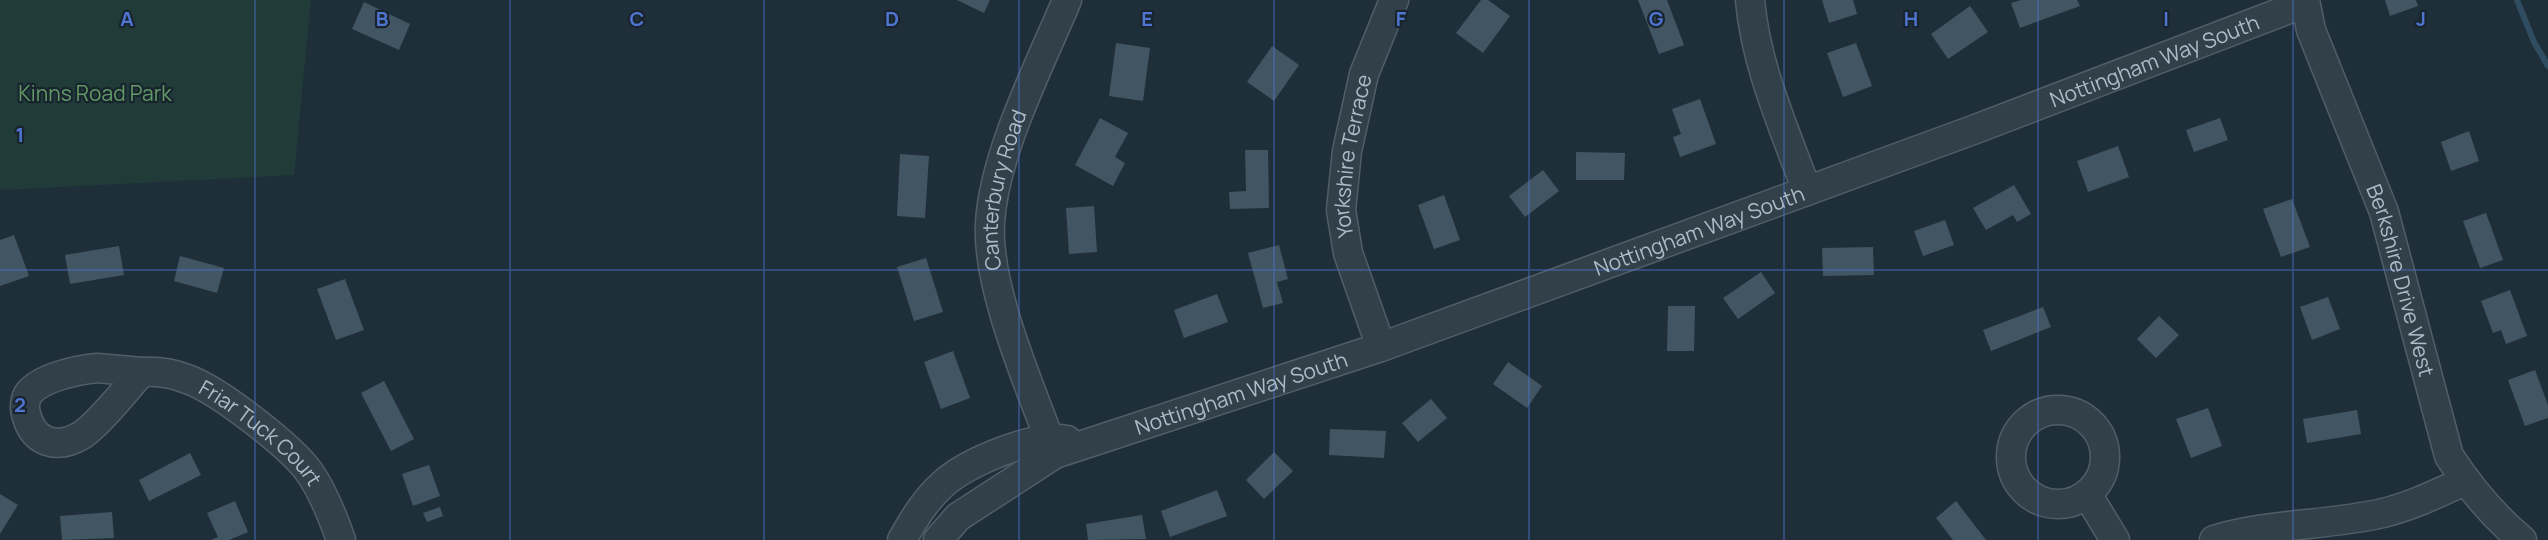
<svg xmlns="http://www.w3.org/2000/svg" width="2548" height="540" font-family="Manrope,sans-serif">
  <style>
    .green { fill: #213b39 }
    .lines { fill: none; stroke-linecap: round; stroke-linejoin: round }
    .stream { stroke: #2f4c61; stroke-width: 6 }
    .building { fill: #425562 }
    .minor-casing { stroke: #505e68; stroke-width: 31 }
    .minor { stroke: #32404a; stroke-width: 28 }
    .grid { fill: none; stroke: #4f74d2; stroke-width: 1.5; stroke-opacity: 0.55 }
    .labels { text-anchor: middle; dominant-baseline: central; stroke-width: 4.5; stroke-linejoin: round; paint-order: stroke }
    .street-label { font-size: 21px; fill: #adbbc7; stroke: #18252e }
    .park-label { font-size: 21px; fill: #629965; stroke: #18252e }
    .grid-label { font-size: 20px; text-anchor: middle; font-weight: bold; fill: #4f74d2; stroke: #18252e; stroke-width: 4.5; stroke-linejoin: round; paint-order: stroke }
  </style>
  <rect width="100%" height="100%" fill="#1f2f3a"/>
  <path class="green" d="M 0,0 L 311,0 L 294,175 L 0,190 Z"/>
  <g class="lines">
    <path class="stream" d="M 2517,0 L 2534,42 L 2548,66"/>
  </g>
  <g class="building">
    <path d="M 957,0 L 990,0 L 984,13 Z"/>
    <path d="M 1481,0 L 1488,0 L 1510,16 L 1483,53 L 1456,33 Z"/>
    <path d="M 1638,0 L 1667,0 L 1684,45 L 1659,54 Z"/>
    <path d="M 1822,0 L 1853,0 L 1857,14 L 1829,23 Z"/>
    <path d="M 2021,0 L 2077,0 L 2080,6 L 2020,28 L 2011,3 Z"/>
    <path d="M 2385,0 L 2416,0 L 2418,6 L 2390,16 Z"/>
    <path d="M 364,2 L 410,24 L 399,50 L 352,29 Z"/>
    <path d="M 1970,6 L 1988,32 L 1948,59 L 1931,34 Z"/>
    <path d="M 1116,43 L 1150,48 L 1143,101 L 1109,96 Z"/>
    <path d="M 1856,43 L 1872,86 L 1843,97 L 1827,53 Z"/>
    <path d="M 1272,46 L 1299,65 L 1274,101 L 1247,82 Z"/>
    <path d="M 1700,99 L 1716,144 L 1680,157 L 1673,137 L 1681,134 L 1672,109 Z"/>
    <path d="M 1100,118 L 1128,133 L 1115,157 L 1125,163 L 1113,186 L 1075,165 Z"/>
    <path d="M 2220,118 L 2228,140 L 2194,152 L 2186,130 Z"/>
    <path d="M 2469,131 L 2479,161 L 2451,171 L 2441,142 Z"/>
    <path d="M 2118,146 L 2129,177 L 2088,192 L 2077,161 Z"/>
    <path d="M 1245,150 L 1268,150 L 1269,208 L 1230,209 L 1229,192 L 1246,191 Z"/>
    <path d="M 1576,152 L 1625,153 L 1624,180 L 1576,180 Z"/>
    <path d="M 900,154 L 929,156 L 925,218 L 897,216 Z"/>
    <path d="M 1543,170 L 1559,191 L 1525,217 L 1509,196 Z"/>
    <path d="M 2014,185 L 2031,214 L 2017,222 L 2013,215 L 1986,230 L 1973,208 Z"/>
    <path d="M 1444,195 L 1460,240 L 1434,249 L 1418,205 Z"/>
    <path d="M 2292,199 L 2310,247 L 2281,257 L 2263,209 Z"/>
    <path d="M 1094,206 L 1097,252 L 1069,254 L 1066,208 Z"/>
    <path d="M 2486,213 L 2503,260 L 2480,268 L 2463,221 Z"/>
    <path d="M 1945,220 L 1954,245 L 1923,256 L 1914,231 Z"/>
    <path d="M 14,235 L 29,276 L 0,286 L 0,240 Z"/>
    <path d="M 1279,245 L 1288,279 L 1277,282 L 1283,303 L 1263,308 L 1248,253 Z"/>
    <path d="M 119,246 L 124,275 L 70,284 L 65,255 Z"/>
    <path d="M 1873,247 L 1874,275 L 1823,276 L 1822,248 Z"/>
    <path d="M 180,256 L 224,268 L 217,293 L 174,281 Z"/>
    <path d="M 926,258 L 943,312 L 914,321 L 897,267 Z"/>
    <path d="M 1761,272 L 1775,293 L 1738,319 L 1723,298 Z"/>
    <path d="M 345,279 L 364,330 L 336,340 L 317,289 Z"/>
    <path d="M 2510,290 L 2527,336 L 2506,344 L 2501,330 L 2493,333 L 2481,301 Z"/>
    <path d="M 1217,294 L 1228,322 L 1184,338 L 1174,310 Z"/>
    <path d="M 2328,297 L 2340,329 L 2312,340 L 2300,307 Z"/>
    <path d="M 1668,306 L 1695,306 L 1694,351 L 1667,351 Z"/>
    <path d="M 2043,307 L 2051,327 L 1991,351 L 1983,330 Z"/>
    <path d="M 2159,316 L 2179,335 L 2156,358 L 2137,339 Z"/>
    <path d="M 953,351 L 970,398 L 941,409 L 924,362 Z"/>
    <path d="M 1508,362 L 1542,386 L 1527,408 L 1493,384 Z"/>
    <path d="M 2535,370 L 2548,405 L 2548,418 L 2525,426 L 2508,380 Z"/>
    <path d="M 384,381 L 414,439 L 391,451 L 361,393 Z"/>
    <path d="M 1431,399 L 1447,418 L 1418,442 L 1402,423 Z"/>
    <path d="M 2208,408 L 2222,446 L 2191,458 L 2176,419 Z"/>
    <path d="M 2357,410 L 2361,434 L 2307,443 L 2303,419 Z"/>
    <path d="M 1330,429 L 1386,431 L 1384,458 L 1329,455 Z"/>
    <path d="M 1274,452 L 1293,471 L 1264,499 L 1246,480 Z"/>
    <path d="M 190,453 L 201,475 L 149,501 L 139,480 Z"/>
    <path d="M 429,465 L 440,496 L 413,506 L 402,474 Z"/>
    <path d="M 1217,490 L 1227,516 L 1170,537 L 1161,511 Z"/>
    <path d="M 0,494 L 18,505 L 0,534 Z"/>
    <path d="M 235,501 L 248,532 L 229,540 L 211,540 L 218,537 L 207,513 Z"/>
    <path d="M 1956,501 L 1986,540 L 1953,540 L 1936,518 Z"/>
    <path d="M 440,507 L 443,516 L 427,522 L 423,513 Z"/>
    <path d="M 112,512 L 114,538 L 62,540 L 60,516 Z"/>
    <path d="M 1142,515 L 1146,539 L 1088,540 L 1086,524 Z"/>
  </g>
  <g class="lines">
    <defs>
      <g id="minor">
        <path d="M 1750,0 C 1756,67 1784,128 1807,191"/>
        <path id="s1" d="M 2305,0 L 2311,30 L 2384,212 L 2449,456 C 2470,488 2493,516 2522,540"/>
        <path id="s2" d="M 1381,347 L 1348,253 L 1341,210 L 1347,151 L 1364,74 L 1394,0"/>
        <path d="M 97,368 L 142,372 C 127,388 99,424 82,435 C 57,450 33,443 26,414 C 24,408 25,398 29,393 C 42,377 78,370 97,368 Z"/>
        <path id="s3" d="M 142,372 C 158,371 172,373 187,379 C 217,389 292,447 310,473 C 324,494 333,517 341,540"/>
        <circle cx="2058" cy="457" r="47"/>
        <path id="s4" d="M 1055,454 C 1032,391 986,289 990,223 C 994,153 1040,65 1067,0"/>
        <path d="M 2087,494 L 2115,540"/>
        <path d="M 902,540 C 914,519 925,500 943,484 C 967,462 1034,434 1067,440"/>
        <path id="s5" d="M 938,540 L 958,517 L 1055,454 L 1381,347 L 1973,130 L 2305,3"/>
        <path d="M 2214,540 C 2269,523 2327,526 2383,513 C 2412,506 2438,493 2465,481"/>
      </g>
    </defs>
    <use href="#minor" class="minor-casing"/>
    <use href="#minor" class="minor"/>
  </g>
  <path class="grid" d="M 255,0 L 255,540M 510,0 L 510,540M 764,0 L 764,540M 1019,0 L 1019,540M 1274,0 L 1274,540M 1529,0 L 1529,540M 1784,0 L 1784,540M 2038,0 L 2038,540M 2293,0 L 2293,540M 0,270 L 2548,270"/>
  <g class="labels">
    <g class="street-label">
      <text stroke="none"><textPath href="#s5" startOffset="1314">Nottingham Way South</textPath></text>
      <text stroke="none"><textPath href="#s2" startOffset="198">Yorkshire Terrace</textPath></text>
      <text stroke="none"><textPath href="#s4" startOffset="276">Canterbury Road</textPath></text>
      <text stroke="none"><textPath href="#s5" startOffset="828">Nottingham Way South</textPath></text>
      <text stroke="none"><textPath href="#s1" startOffset="297">Berkshire Drive West</textPath></text>
      <text stroke="none"><textPath href="#s5" startOffset="342">Nottingham Way South</textPath></text>
      <text stroke="none"><textPath href="#s3" startOffset="138">Friar Tuck Court</textPath></text>
    </g>
    <g class="park-label">
      <text x="95" y="93">Kinns Road Park</text>
    </g>
  </g>
  <g class="grid-label">
    <text x="127" y="26">A</text>
    <text x="382" y="26">B</text>
    <text x="637" y="26">C</text>
    <text x="892" y="26">D</text>
    <text x="1147" y="26">E</text>
    <text x="1401" y="26">F</text>
    <text x="1656" y="26">G</text>
    <text x="1911" y="26">H</text>
    <text x="2166" y="26">I</text>
    <text x="2421" y="26">J</text>
    <text x="20" y="142">1</text>
    <text x="20" y="412">2</text>
  </g>
</svg>
